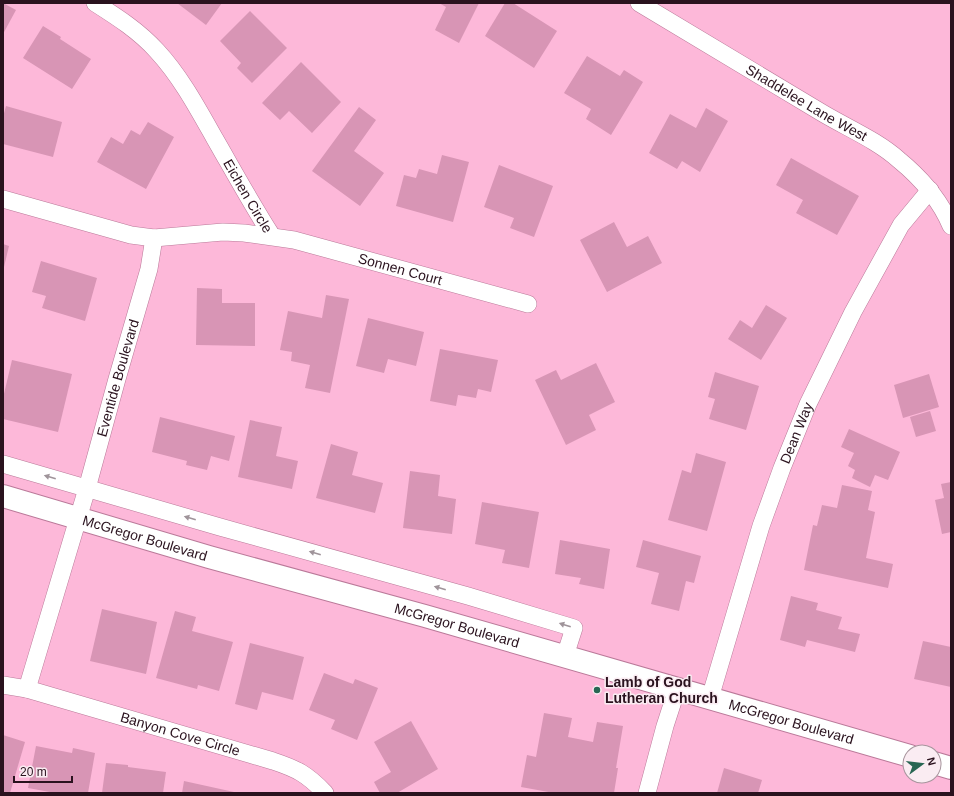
<svg xmlns="http://www.w3.org/2000/svg" width="954" height="796" font-family="Arial,sans-serif">
  <style>
    .building { fill: #d895b5 }
    .lines { fill: none; stroke-linecap: round; stroke-linejoin: round }
    .minor-casing { stroke: #ba7999; stroke-width: 18 }
    .secondary-casing { stroke: #ba7999; stroke-width: 24 }
    .minor { stroke: #fff; stroke-width: 17 }
    .secondary { stroke: #fff; stroke-width: 22 }
    .oneway { fill: #9f949a }
    .poi-dot { fill: #286653; stroke: #faecf2; stroke-width: 1.5 }
    .labels { text-anchor: middle; dominant-baseline: central; stroke-width: 3; stroke-linejoin: round; paint-order: stroke }
    .street-label { font-size: 14px; fill: #2a121e; stroke: #faecf2 }
    .poi-label { font-size: 14px; font-weight: bold; fill: #2a121e; stroke: #faecf2; text-anchor: start }
  </style>
  <rect width="100%" height="100%" fill="#fdb8d9"/>
  <g class="building">
    <path d="M 3,3 L 16,10 L 3,34 Z"/>
    <path d="M 177,3 L 222,3 L 206,25 Z"/>
    <path d="M 439,3 L 479,3 L 459,43 L 435,30 L 446,7 Z"/>
    <path d="M 505,3 L 513,3 L 557,31 L 534,68 L 485,36 Z"/>
    <path d="M 250,11 L 287,48 L 252,83 L 237,68 L 241,63 L 220,41 Z"/>
    <path d="M 43,26 L 61,37 L 60,39 L 91,59 L 72,89 L 23,58 Z"/>
    <path d="M 587,56 L 620,76 L 624,70 L 643,82 L 611,135 L 586,119 L 591,109 L 564,93 Z"/>
    <path d="M 301,62 L 341,102 L 312,133 L 289,111 L 280,120 L 262,103 Z"/>
    <path d="M 6,106 L 62,122 L 53,157 L 3,144 L 3,117 Z"/>
    <path d="M 359,107 L 376,120 L 354,151 L 384,173 L 360,206 L 312,171 Z"/>
    <path d="M 706,108 L 728,121 L 700,172 L 682,161 L 677,169 L 649,153 L 670,114 L 696,128 Z"/>
    <path d="M 148,122 L 174,137 L 146,189 L 97,162 L 111,137 L 123,144 L 131,130 L 140,135 Z"/>
    <path d="M 442,155 L 469,162 L 453,222 L 396,206 L 404,175 L 416,178 L 419,169 L 437,174 Z"/>
    <path d="M 791,158 L 859,196 L 837,235 L 796,213 L 803,200 L 776,185 Z"/>
    <path d="M 499,165 L 553,186 L 534,237 L 510,228 L 514,218 L 484,207 Z"/>
    <path d="M 614,222 L 627,247 L 648,236 L 662,263 L 607,292 L 580,240 Z"/>
    <path d="M 3,244 L 9,246 L 4,267 L 3,267 Z"/>
    <path d="M 41,261 L 97,278 L 85,321 L 42,308 L 46,296 L 32,292 Z"/>
    <path d="M 197,288 L 222,289 L 222,303 L 255,303 L 255,346 L 196,345 Z"/>
    <path d="M 326,295 L 349,299 L 330,393 L 305,388 L 310,365 L 291,361 L 292,352 L 280,350 L 288,311 L 322,318 Z"/>
    <path d="M 766,305 L 787,318 L 761,360 L 728,339 L 740,320 L 752,328 Z"/>
    <path d="M 368,318 L 424,332 L 416,366 L 388,359 L 384,373 L 356,366 Z"/>
    <path d="M 440,349 L 498,360 L 491,392 L 478,389 L 476,398 L 458,395 L 456,406 L 430,401 Z"/>
    <path d="M 12,360 L 72,374 L 58,432 L 3,419 L 3,398 Z"/>
    <path d="M 596,363 L 615,402 L 589,415 L 596,430 L 566,445 L 535,380 L 556,370 L 561,380 Z"/>
    <path d="M 715,372 L 759,386 L 746,430 L 709,419 L 715,399 L 708,397 Z"/>
    <path d="M 929,374 L 939,407 L 903,418 L 894,385 Z"/>
    <path d="M 930,411 L 936,431 L 916,437 L 910,417 Z"/>
    <path d="M 160,417 L 235,436 L 229,461 L 211,456 L 207,470 L 186,465 L 187,461 L 152,452 Z"/>
    <path d="M 250,420 L 282,427 L 276,456 L 298,461 L 292,489 L 238,477 Z"/>
    <path d="M 849,429 L 900,452 L 888,480 L 875,475 L 870,487 L 852,478 L 855,470 L 848,466 L 854,453 L 841,447 Z"/>
    <path d="M 331,444 L 358,452 L 352,475 L 383,483 L 375,513 L 316,498 Z"/>
    <path d="M 696,453 L 726,462 L 707,531 L 668,520 L 682,470 L 691,473 Z"/>
    <path d="M 410,471 L 440,475 L 438,496 L 456,499 L 452,534 L 403,528 Z"/>
    <path d="M 951,482 L 951,532 L 942,534 L 935,500 L 944,498 L 941,484 Z"/>
    <path d="M 842,485 L 872,491 L 868,510 L 875,512 L 866,558 L 893,564 L 888,588 L 804,570 L 813,525 L 817,526 L 822,505 L 837,508 Z"/>
    <path d="M 482,502 L 539,512 L 529,568 L 502,563 L 505,550 L 475,544 Z"/>
    <path d="M 560,540 L 610,549 L 604,589 L 579,584 L 581,578 L 555,574 Z"/>
    <path d="M 643,540 L 701,556 L 694,583 L 686,581 L 679,611 L 651,604 L 659,573 L 636,567 Z"/>
    <path d="M 791,596 L 818,603 L 816,610 L 842,617 L 838,629 L 860,634 L 855,652 L 807,640 L 805,647 L 780,640 Z"/>
    <path d="M 102,609 L 157,622 L 146,674 L 90,661 Z"/>
    <path d="M 175,611 L 196,617 L 192,631 L 233,642 L 219,691 L 198,685 L 197,689 L 156,678 Z"/>
    <path d="M 923,641 L 951,647 L 951,687 L 914,679 Z"/>
    <path d="M 250,643 L 304,657 L 293,700 L 262,692 L 257,710 L 235,704 Z"/>
    <path d="M 324,673 L 353,684 L 355,679 L 378,688 L 357,740 L 331,729 L 335,720 L 309,710 Z"/>
    <path d="M 544,713 L 572,718 L 568,737 L 593,742 L 597,722 L 623,726 L 616,768 L 618,768 L 614,793 L 554,793 L 521,787 L 527,755 L 536,757 Z"/>
    <path d="M 411,721 L 438,769 L 397,793 L 380,793 L 374,782 L 391,772 L 374,742 Z"/>
    <path d="M 3,735 L 25,742 L 10,793 L 3,793 Z"/>
    <path d="M 36,746 L 72,753 L 73,748 L 95,753 L 88,793 L 55,793 L 28,788 Z"/>
    <path d="M 106,763 L 128,765 L 128,767 L 166,772 L 163,793 L 102,793 Z"/>
    <path d="M 724,768 L 762,780 L 758,793 L 717,793 Z"/>
    <path d="M 184,781 L 234,792 L 234,793 L 182,793 Z"/>
  </g>
  <g class="lines">
    <defs>
      <g id="minor">
        <path id="s1" d="M 95,3 C 117,17 139,31 157,51 C 181,77 198,109 215,139 C 234,172 252,205 272,236"/>
        <path id="s2" d="M 639,3 C 699,39 759,75 819,111 C 845,127 877,140 899,160 C 921,178 940,200 951,226"/>
        <path id="s3" d="M 3,199 L 131,235 L 154,238 L 223,232 L 244,233 L 294,240 L 528,304"/>
        <path d="M 3,464 L 220,527 L 468,596 L 574,628 L 565,656"/>
        <path id="s4" d="M 3,685 L 27,689 L 273,761 C 297,769 307,774 325,793"/>
        <path id="s5" d="M 27,689 L 86,492 L 117,379 L 149,269 L 154,238"/>
        <path id="s6" d="M 710,698 L 761,526 L 782,468 L 808,404 L 853,312 L 901,225 L 930,190"/>
        <path d="M 647,793 L 665,726 L 677,689"/>
      </g>
      <g id="secondary">
        <path id="s7" d="M 3,496 L 209,557 L 425,616 L 910,756"/>
        <path d="M 934,763 L 951,768"/>
      </g>
    </defs>
    <use href="#minor" class="minor-casing"/>
    <use href="#secondary" class="secondary-casing"/>
    <use href="#minor" class="minor"/>
    <use href="#secondary" class="secondary"/>
  </g>
  <defs><path id="oneway-solid" d="M-6-.8H1V-3.2L6.5 0L1 3.2V.8H-6Z"/></defs>
  <g class="oneway">
    <use href="#oneway-solid" transform="translate(50 477) rotate(-164)"/>
    <use href="#oneway-solid" transform="translate(190 518) rotate(-164)"/>
    <use href="#oneway-solid" transform="translate(315 553) rotate(-164)"/>
    <use href="#oneway-solid" transform="translate(440 588) rotate(-164)"/>
    <use href="#oneway-solid" transform="translate(565 625) rotate(-163)"/>
  </g>
  <circle class="poi-dot" cx="597" cy="690" r="4"/>
  <g class="labels">
    <g class="street-label">
      <text stroke="none"><textPath href="#s2" startOffset="195">Shaddelee Lane West</textPath></text>
      <text stroke="none"><textPath href="#s1" startOffset="250">Eichen Circle</textPath></text>
      <text stroke="none"><textPath href="#s3" startOffset="407">Sonnen Court</textPath></text>
      <text stroke="none"><textPath href="#s5" startOffset="324">Eventide Boulevard</textPath></text>
      <text stroke="none"><textPath href="#s6" startOffset="279">Dean Way</textPath></text>
      <text stroke="none"><textPath href="#s7" startOffset="148">McGregor Boulevard</textPath></text>
      <text stroke="none"><textPath href="#s7" startOffset="472">McGregor Boulevard</textPath></text>
      <text stroke="none"><textPath href="#s7" startOffset="820">McGregor Boulevard</textPath></text>
      <text stroke="none"><textPath href="#s4" startOffset="184">Banyon Cove Circle</textPath></text>
    </g>
    <g class="poi-label">
      <text x="605" y="682">Lamb of God<tspan x="605" dy="16">Lutheran Church</tspan></text>
    </g>
  </g>
  <rect width="954" height="796" fill="none" stroke="#2a121e" stroke-width="8"/>
  <g transform="translate(922 764) rotate(75)"><circle r="19" fill="#faecf2" stroke="#a7959d"/>
  <path d="M0-3L7 15L0 10L-7 15Z" fill="#286653"/>
  <text y="-6" font-size="11" font-weight="bold" text-anchor="middle" fill="#2a121e">N</text>
  </g>
  <path d="M14 776v6h58v-6" fill="none" stroke="#2a121e" stroke-width="2"/>
  <text x="20" y="776" font-size="12" fill="#2a121e" stroke="#faecf2" stroke-width="3" paint-order="stroke">20 m</text>
</svg>
